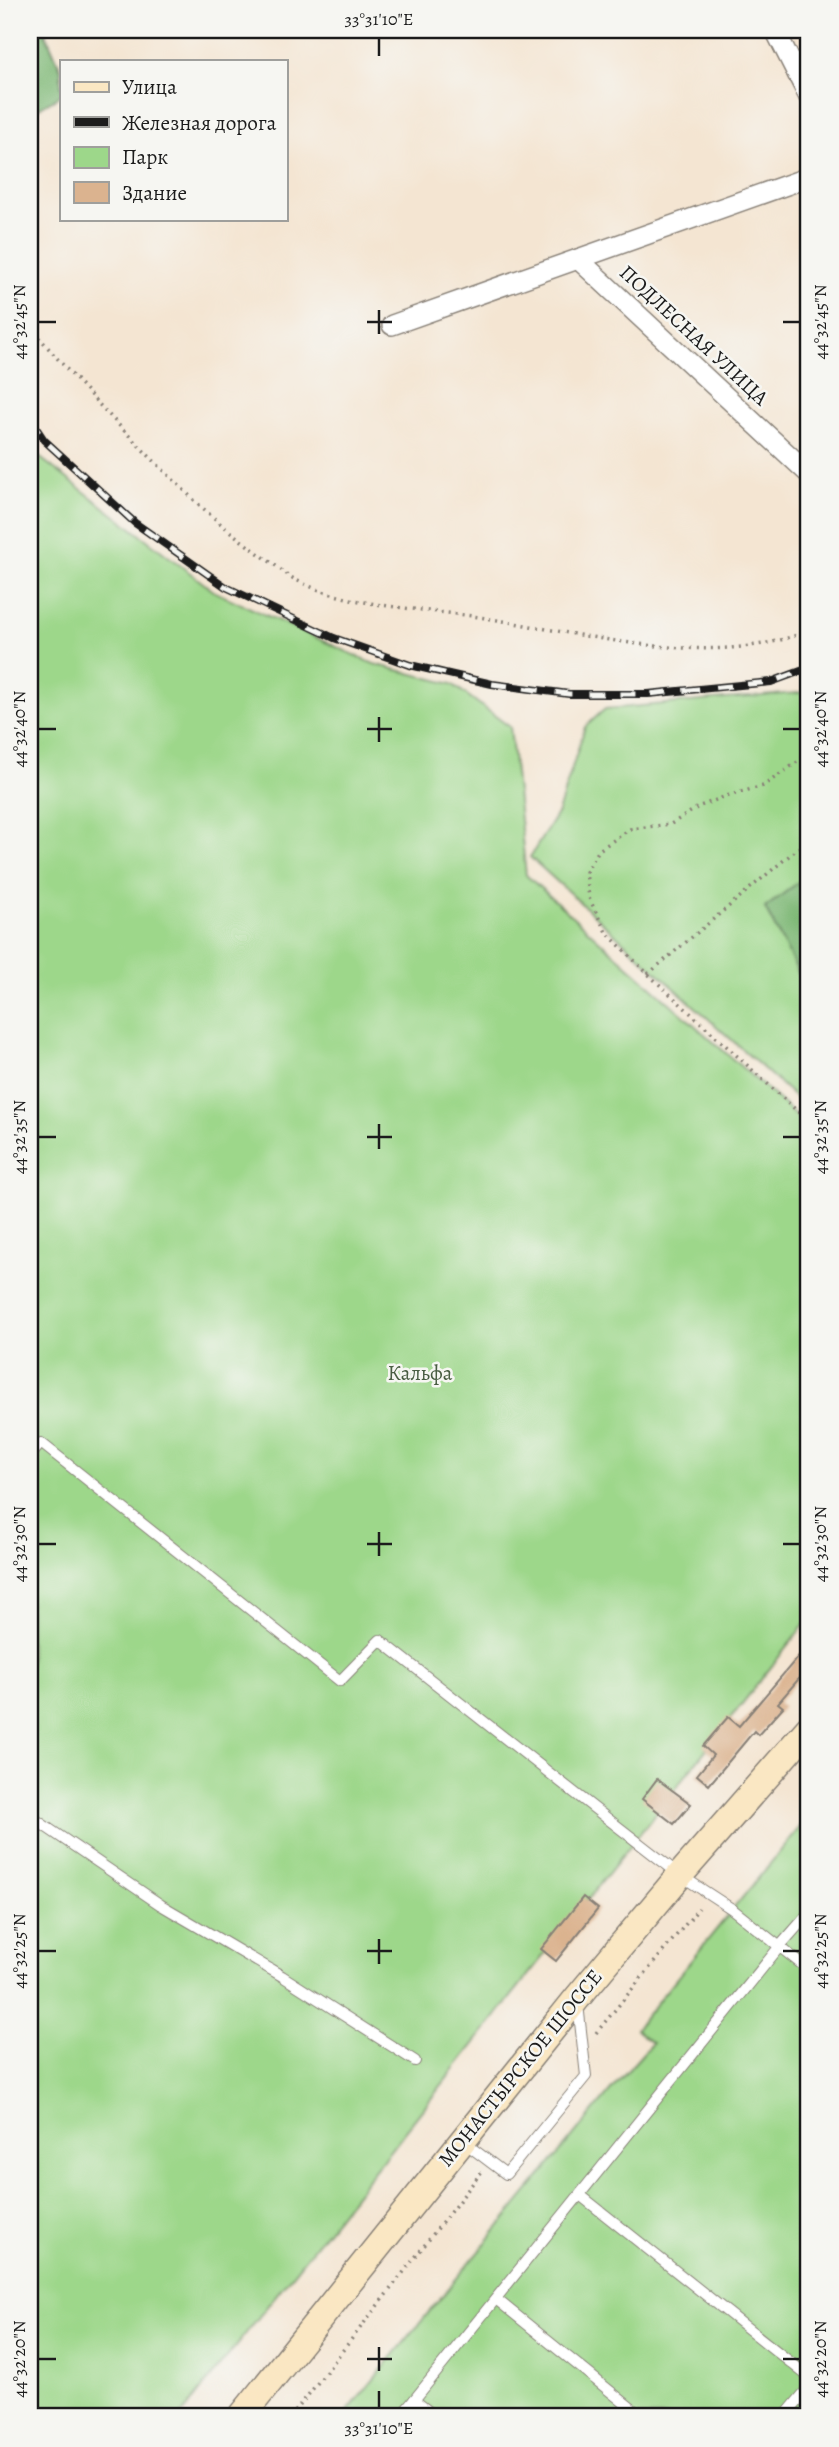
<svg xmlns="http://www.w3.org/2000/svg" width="839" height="2447" font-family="Alegreya,serif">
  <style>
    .green { fill: #9dd78a; stroke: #5c7a53; stroke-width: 2 }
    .forest { fill: #7eb876; stroke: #4d6a49; stroke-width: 2 }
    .building { fill: #dbb38f }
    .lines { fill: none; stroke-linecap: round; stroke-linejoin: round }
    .service-casing { stroke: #888077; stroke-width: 12 }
    .minor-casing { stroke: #888077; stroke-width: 22 }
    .secondary-casing { stroke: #888077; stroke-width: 29 }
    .path { stroke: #888077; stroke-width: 3.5; stroke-dasharray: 2 5; stroke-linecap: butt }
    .service { stroke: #fff; stroke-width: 10 }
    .minor { stroke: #fff; stroke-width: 19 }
    .secondary { stroke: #fae7c3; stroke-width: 26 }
    .rail-casing { stroke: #1c1c1c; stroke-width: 8 }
    .rail { stroke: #f6f6f2; stroke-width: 5; stroke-dasharray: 16; stroke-linecap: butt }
    .ticks { fill: none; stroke: #1c1c1c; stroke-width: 2.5 }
    .labels { text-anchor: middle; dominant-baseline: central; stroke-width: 5; stroke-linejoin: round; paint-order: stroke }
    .street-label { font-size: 21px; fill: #1c1c1c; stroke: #f6f6f2 }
    .park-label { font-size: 21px; fill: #495d42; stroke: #f6f6f2 }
    .neatline { fill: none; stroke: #1c1c1c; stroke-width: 2.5 }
    .ticks-label { font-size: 18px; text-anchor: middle; fill: #1c1c1c }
  </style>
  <rect width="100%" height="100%" fill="#f6f6f2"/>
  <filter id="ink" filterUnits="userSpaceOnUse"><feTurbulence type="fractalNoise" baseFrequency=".0143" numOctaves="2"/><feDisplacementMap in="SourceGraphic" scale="14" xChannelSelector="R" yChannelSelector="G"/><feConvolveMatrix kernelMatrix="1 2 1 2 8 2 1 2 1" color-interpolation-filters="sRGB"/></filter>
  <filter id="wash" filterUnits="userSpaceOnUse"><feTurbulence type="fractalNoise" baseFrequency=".00686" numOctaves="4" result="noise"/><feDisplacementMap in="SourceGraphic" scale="28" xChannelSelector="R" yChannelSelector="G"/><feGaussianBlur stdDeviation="1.57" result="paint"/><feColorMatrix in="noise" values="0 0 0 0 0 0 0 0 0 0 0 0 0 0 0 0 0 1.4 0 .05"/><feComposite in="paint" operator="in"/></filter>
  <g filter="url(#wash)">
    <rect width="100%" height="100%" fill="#f4e5d2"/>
    <g class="green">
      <path d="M 30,450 L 215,592 L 374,664 L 452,684 L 510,727 L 526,875 L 809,1127 L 809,1619 L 180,2417 L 30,2417 Z"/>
      <path d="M 809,692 L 809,874 L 765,908 L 809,993 L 809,1110 L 530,857 L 558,812 L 585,727 L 605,709 Z"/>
      <path d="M 809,1816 L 809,2417 L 343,2417 L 621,2078 L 652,2043 L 635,2029 Z"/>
    </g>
    <g class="forest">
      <path d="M 30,30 L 44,30 L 61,69 L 61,95 L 30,113 Z"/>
      <path d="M 809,874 L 809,993 L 765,908 Z"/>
    </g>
    <g id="blocks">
      <g class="building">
        <path d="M 809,1644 L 809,1667 L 778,1703 L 783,1707 L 758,1735 L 754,1731 L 709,1785 L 697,1775 L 713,1755 L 703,1746 L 728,1717 L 739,1726 Z"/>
        <path d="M 657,1779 L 691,1804 L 674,1824 L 642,1799 Z"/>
        <path d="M 583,1897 L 598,1909 L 556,1961 L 541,1949 Z"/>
      </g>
    </g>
  </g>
  <g filter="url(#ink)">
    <use href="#blocks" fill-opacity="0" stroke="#888077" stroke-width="2"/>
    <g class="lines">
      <defs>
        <g id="service">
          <path d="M 30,1456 L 41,1443 L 340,1681 L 380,1640 L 608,1819 L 680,1875 L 732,1909 L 809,1970"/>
          <path d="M 30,1816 L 161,1905 L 282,1976 L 415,2061"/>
          <path d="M 465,2143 L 506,2174 L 586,2076 L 578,2004"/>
          <path d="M 580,2195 L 809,2377"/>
          <path d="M 496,2299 L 642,2417"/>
          <path d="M 414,2400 L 780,1946 L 809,1913"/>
          <path d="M 400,2417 L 414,2400 L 436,2417"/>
          <path d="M 784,2417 L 809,2387"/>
        </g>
        <g id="minor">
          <path d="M 775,30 L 809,97"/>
          <path d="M 578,259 L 809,474"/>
          <path d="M 392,325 L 809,177"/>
        </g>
        <path id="secondary" d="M 241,2417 L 578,1997 L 680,1875 L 809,1728"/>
      </defs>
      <use href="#service" class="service-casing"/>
      <use href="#minor" class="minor-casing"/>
      <use href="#secondary" class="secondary-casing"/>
      <g class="path">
        <path d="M 30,326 C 79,386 134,442 190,496 C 217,522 241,541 272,563 C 280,569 289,577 298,581 C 354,608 419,608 479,617 C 577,632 715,672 809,630"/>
        <path d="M 809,754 L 763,786 L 726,796 L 700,806 L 671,824 L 630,829 L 599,850 L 586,872 L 589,898 L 606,932 L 648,974 L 809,1122"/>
        <path d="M 648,974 L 809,839"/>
        <path d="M 596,2033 L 699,1908"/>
        <path d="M 291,2417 L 483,2170"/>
      </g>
      <use href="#service" class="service"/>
      <use href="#minor" class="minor"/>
      <use href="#secondary" class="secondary"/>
      <defs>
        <path id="rail" d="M 30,419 L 44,440 L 135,523 L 226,587 L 334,638 L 410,665 L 492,684 L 569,694 L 648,694 L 771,682 L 809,668"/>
      </defs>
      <use href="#rail" class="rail-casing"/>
      <use href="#rail" class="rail"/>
    </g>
  </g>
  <path class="ticks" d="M 379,38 L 379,56M 379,310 L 379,334M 38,322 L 56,322M 367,322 L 392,322M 783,322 L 800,322M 379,717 L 379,742M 38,729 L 56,729M 367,729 L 392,729M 783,729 L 800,729M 379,1124 L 379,1149M 38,1137 L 56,1137M 367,1137 L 392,1137M 783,1137 L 800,1137M 379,1532 L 379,1556M 38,1544 L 56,1544M 367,1544 L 392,1544M 783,1544 L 800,1544M 379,1939 L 379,1964M 38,1951 L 56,1951M 367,1951 L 392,1951M 783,1951 L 800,1951M 379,2347 L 379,2371M 38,2359 L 56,2359M 367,2359 L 392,2359M 783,2359 L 800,2359M 379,2391 L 379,2408"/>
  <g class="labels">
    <g class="street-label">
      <text transform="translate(694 335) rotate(43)">ПОДЛЕСНАЯ УЛИЦА</text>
      <text transform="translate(520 2068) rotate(-51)">МОНАСТЫРСКОЕ ШОССЕ</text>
    </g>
    <g class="park-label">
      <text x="420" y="1373">Кальфа</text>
    </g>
  </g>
  <rect width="839" height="2447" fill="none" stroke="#f6f6f2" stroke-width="77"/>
  <rect x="60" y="60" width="228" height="161" fill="#f6f6f2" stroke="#9f9f9c" stroke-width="2"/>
  <rect x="74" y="82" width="35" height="10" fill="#fae7c3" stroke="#9f9f9c" stroke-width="2"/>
  <text x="122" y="94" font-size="21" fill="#1c1c1c">Улица</text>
  <rect x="74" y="117" width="35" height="10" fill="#1c1c1c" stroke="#9f9f9c" stroke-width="2"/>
  <text x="122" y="130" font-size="21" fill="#1c1c1c">Железная дорога</text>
  <rect x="74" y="147" width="35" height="21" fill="#9dd78a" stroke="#9f9f9c" stroke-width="2"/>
  <text x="122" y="164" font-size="21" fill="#1c1c1c">Парк</text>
  <rect x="74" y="182" width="35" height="21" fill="#dbb38f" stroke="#9f9f9c" stroke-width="2"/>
  <text x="122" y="200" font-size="21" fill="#1c1c1c">Здание</text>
  <rect x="38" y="38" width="762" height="2370" class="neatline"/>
  <g class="ticks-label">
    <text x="379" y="25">33°31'10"E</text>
    <text transform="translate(19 322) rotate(-90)" y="6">44°32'45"N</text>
    <text transform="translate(820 322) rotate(-90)" y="6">44°32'45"N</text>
    <text transform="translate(19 729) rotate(-90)" y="6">44°32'40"N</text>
    <text transform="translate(820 729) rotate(-90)" y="6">44°32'40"N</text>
    <text transform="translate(19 1137) rotate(-90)" y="6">44°32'35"N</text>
    <text transform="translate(820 1137) rotate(-90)" y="6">44°32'35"N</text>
    <text transform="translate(19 1544) rotate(-90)" y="6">44°32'30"N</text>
    <text transform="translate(820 1544) rotate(-90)" y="6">44°32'30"N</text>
    <text transform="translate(19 1951) rotate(-90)" y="6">44°32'25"N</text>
    <text transform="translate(820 1951) rotate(-90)" y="6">44°32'25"N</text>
    <text transform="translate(19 2359) rotate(-90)" y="6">44°32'20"N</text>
    <text transform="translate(820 2359) rotate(-90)" y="6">44°32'20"N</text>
    <text x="379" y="2434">33°31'10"E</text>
  </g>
</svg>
